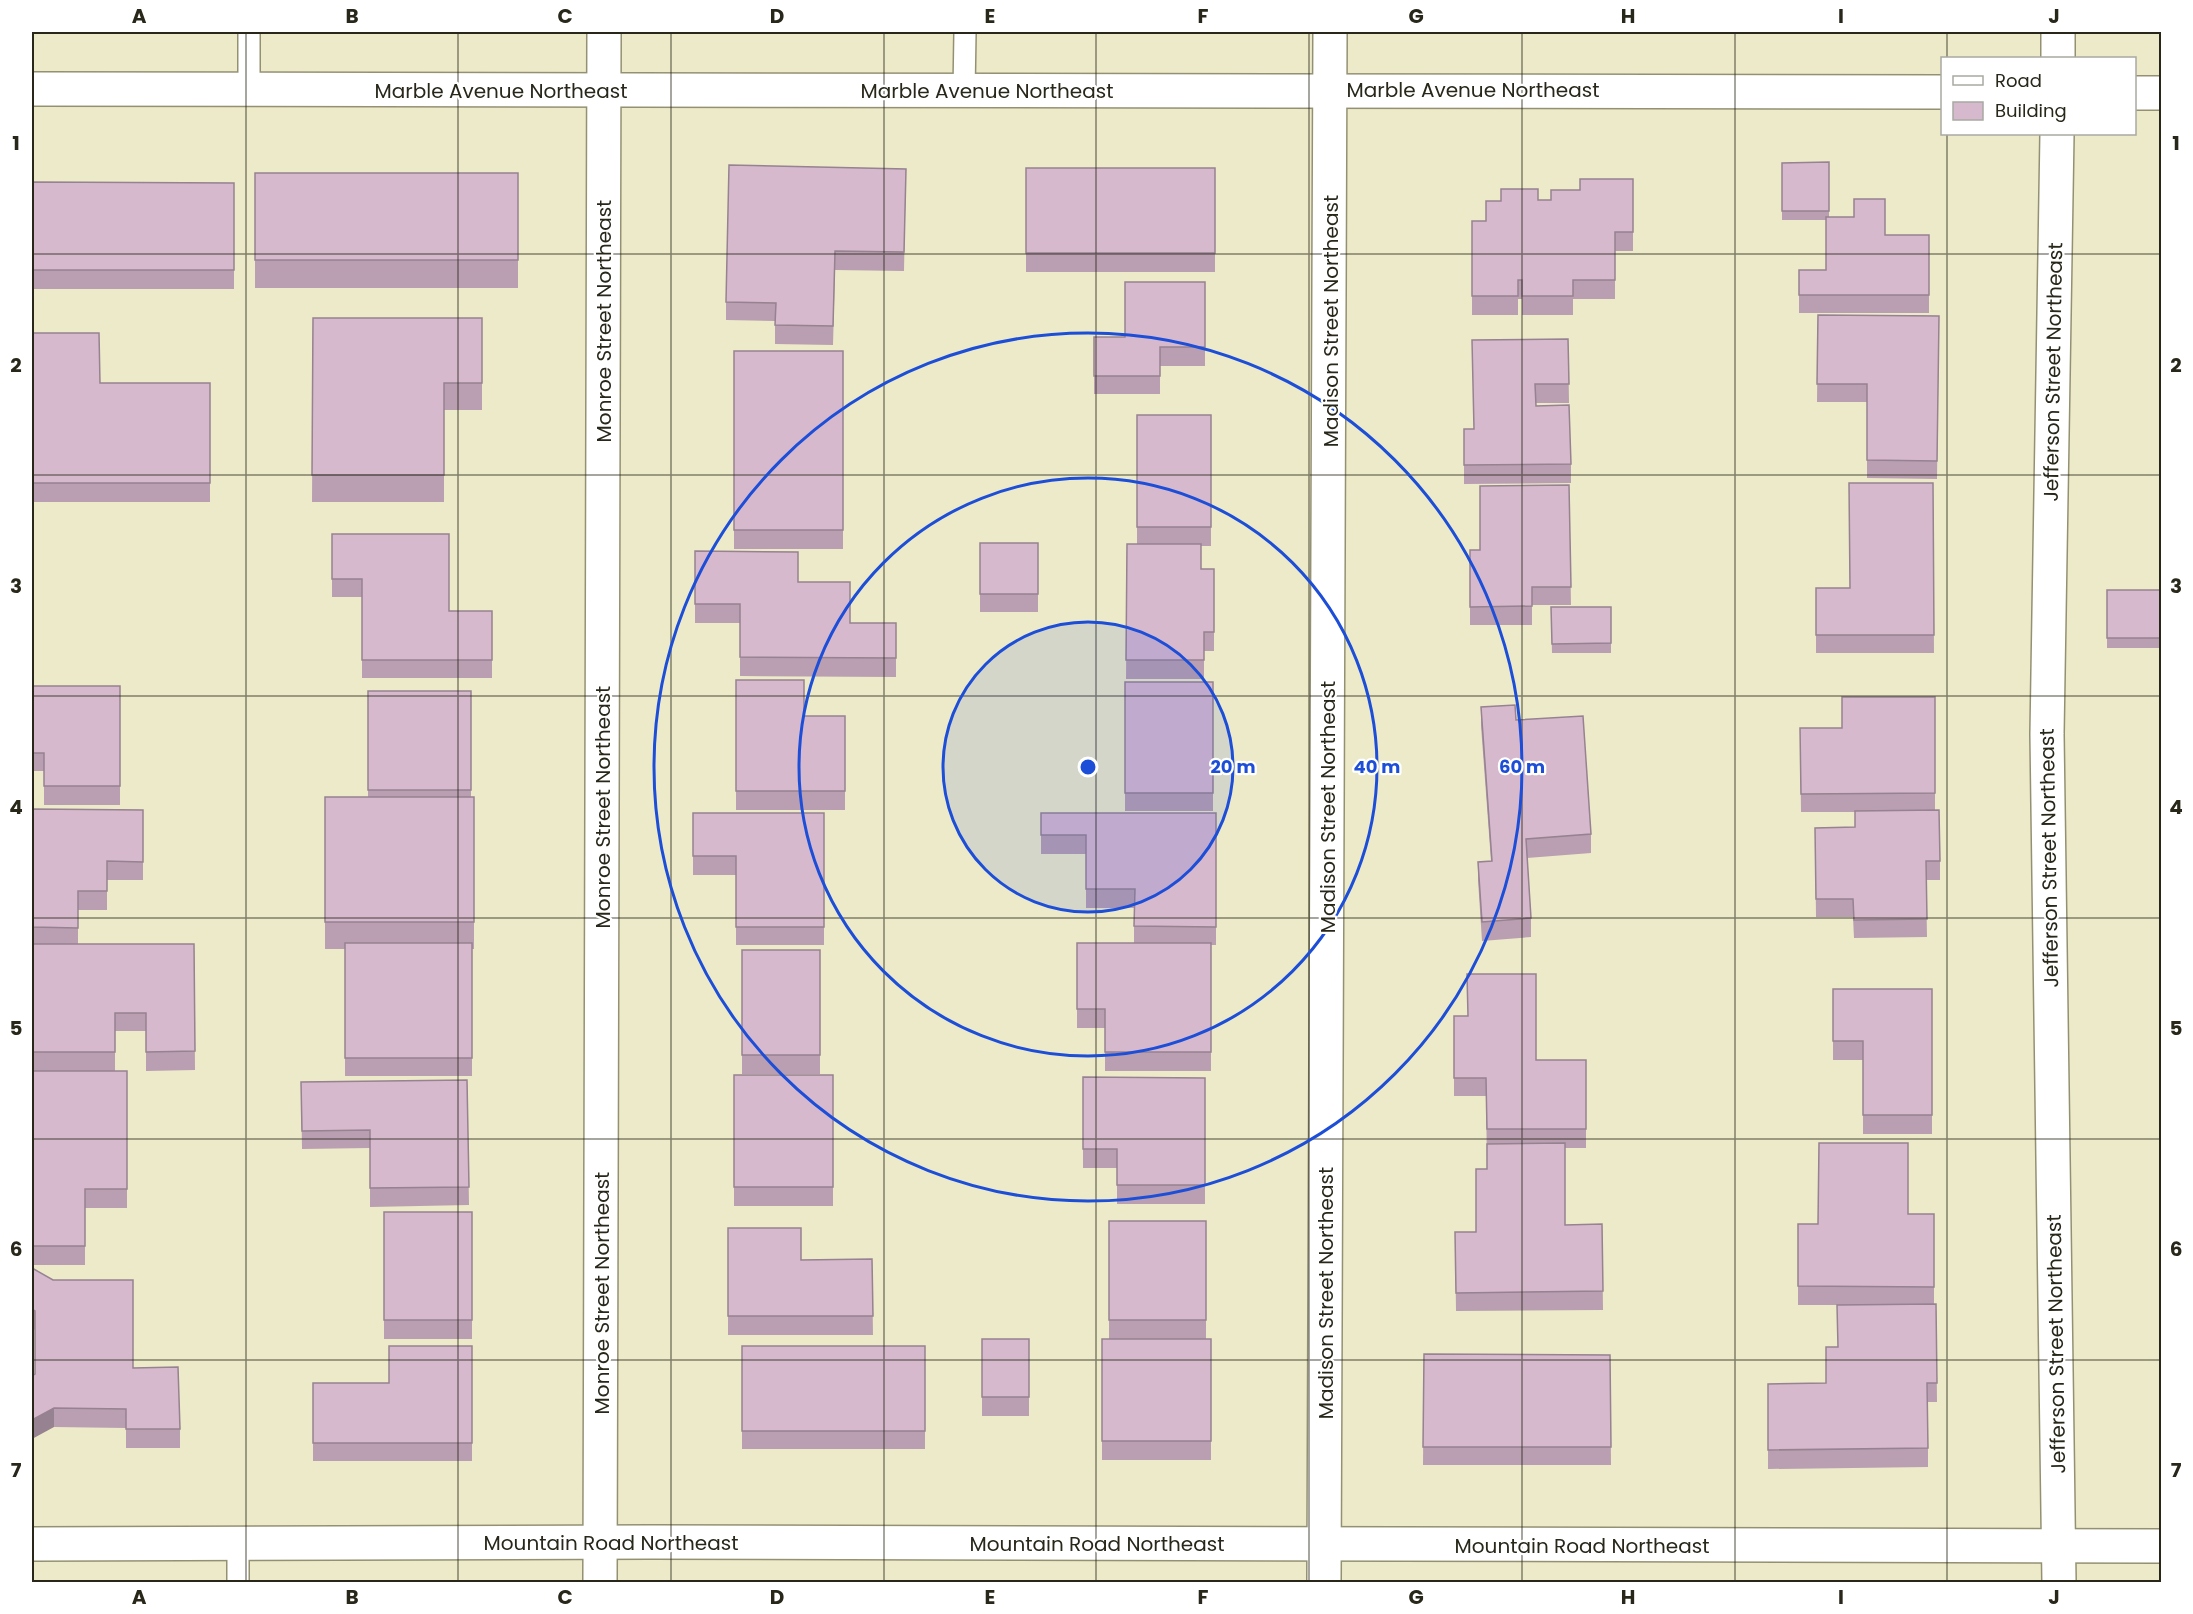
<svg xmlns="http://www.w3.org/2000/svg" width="2193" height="1614" font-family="Poppins,sans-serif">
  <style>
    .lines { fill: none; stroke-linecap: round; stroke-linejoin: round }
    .service-casing { stroke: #949173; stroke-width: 24 }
    .minor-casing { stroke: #949173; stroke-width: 36 }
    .service { stroke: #fff; stroke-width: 21 }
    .minor { stroke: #fff; stroke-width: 33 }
    .wall { fill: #b99fb1 }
    .shaded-wall { fill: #968290 }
    .building { fill: #d7b9ce; stroke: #968290; stroke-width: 1.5 }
    .grid { fill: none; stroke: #28271a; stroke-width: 1.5; stroke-opacity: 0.55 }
    .ring { fill: none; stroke: #1d4ed8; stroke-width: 3 }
    .labels { text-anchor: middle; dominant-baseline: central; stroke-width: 4.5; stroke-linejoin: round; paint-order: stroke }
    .street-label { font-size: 20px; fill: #28271a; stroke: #fff }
    .centre { fill: #1d4ed8; stroke: #fff; stroke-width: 3 }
    .ring-label { font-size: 18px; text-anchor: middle; font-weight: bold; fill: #1d4ed8; stroke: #fff; stroke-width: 4.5; stroke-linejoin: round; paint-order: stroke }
    .neatline { fill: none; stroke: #28271a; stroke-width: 2 }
    .grid-label { font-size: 20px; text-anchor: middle; font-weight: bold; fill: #28271a }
  </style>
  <rect width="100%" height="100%" fill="#edeac9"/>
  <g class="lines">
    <defs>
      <g id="service">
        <path d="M 249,92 L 249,32"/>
        <path d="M 964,92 L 965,32"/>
        <path d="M 238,1582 L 238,1544"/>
      </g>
      <g id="minor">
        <path d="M 2058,58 L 2058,32"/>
        <path d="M 32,89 L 1942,92"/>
        <path d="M 2134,93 L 2162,93"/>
        <path d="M 2057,134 L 2047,734 L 2059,1582"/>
        <path d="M 32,1544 L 651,1542 L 2162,1546"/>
        <path d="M 600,1582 L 604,32"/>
        <path d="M 1324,1582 L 1330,32"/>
      </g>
    </defs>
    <use href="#service" class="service-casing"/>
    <use href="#minor" class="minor-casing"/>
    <use href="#service" class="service"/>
    <use href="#minor" class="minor"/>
  </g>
  <g class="wall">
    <path d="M 1829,162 L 1829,217 L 1885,235 L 1929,235 L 1929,313 L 1799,313 L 1799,270 L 1826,270 L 1826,220 L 1782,220 L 1782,163 Z"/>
    <rect x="1026" y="168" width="189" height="104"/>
    <path d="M 906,169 L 904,271 L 835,270 L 833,345 L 775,344 L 775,321 L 726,320 L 726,302 Z"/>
    <rect x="255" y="173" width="263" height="115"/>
    <path d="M 1633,179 L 1633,251 L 1615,251 L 1615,299 L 1573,299 L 1573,315 L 1522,315 L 1522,299 L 1518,299 L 1518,315 L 1472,315 L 1472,221 L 1486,221 L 1501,201 L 1551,200 L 1580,190 Z"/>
    <path d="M 32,182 L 234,183 L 234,289 L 32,289 Z"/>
    <path d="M 1205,282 L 1205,366 L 1160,366 L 1160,394 L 1094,394 L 1094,337 L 1125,337 Z"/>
    <path d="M 1818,315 L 1939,316 L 1937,479 L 1867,478 L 1867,402 L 1817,402 Z"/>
    <path d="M 313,318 L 482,318 L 482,410 L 444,410 L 444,502 L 312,502 Z"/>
    <path d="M 32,333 L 100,383 L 210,383 L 210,502 L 32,502 Z"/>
    <path d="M 1568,339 L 1569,403 L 1535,403 L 1536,406 L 1571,464 L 1571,483 L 1464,484 L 1464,429 L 1473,429 Z"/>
    <rect x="734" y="351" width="109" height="198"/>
    <path d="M 1137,415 L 1211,415 L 1211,546 L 1201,546 L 1201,569 L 1214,569 L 1214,651 L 1204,651 L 1204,679 L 1126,679 L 1127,544 L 1137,544 Z"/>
    <path d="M 1933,483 L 1934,653 L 1816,653 L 1816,588 L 1850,588 Z"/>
    <path d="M 1569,485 L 1571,605 L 1532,605 L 1532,625 L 1470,625 L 1470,550 L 1480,550 Z"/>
    <path d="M 332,534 L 449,611 L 492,611 L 492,678 L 362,678 L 362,597 L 332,597 Z"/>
    <rect x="980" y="543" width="58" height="69"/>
    <path d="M 695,551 L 798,582 L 850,623 L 896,623 L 896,677 L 740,676 L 740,623 L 695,623 Z"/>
    <rect x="2107" y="590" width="55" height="58"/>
    <path d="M 1551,607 L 1611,607 L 1611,653 L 1552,653 Z"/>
    <path d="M 736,680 L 804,716 L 845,716 L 845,810 L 736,810 Z"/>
    <rect x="1125" y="682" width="88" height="129"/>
    <path d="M 32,686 L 120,686 L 120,805 L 44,805 L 44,771 L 32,771 Z"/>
    <path d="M 368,691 L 471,691 L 471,797 L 474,797 L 474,949 L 472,949 L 472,1076 L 345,1076 L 345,949 L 325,949 L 325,797 L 368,797 Z"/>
    <path d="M 1935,697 L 1935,810 L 1940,861 L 1940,880 L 1926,880 L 1927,937 L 1854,938 L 1853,917 L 1816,917 L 1815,828 L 1855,827 L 1855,812 L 1801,812 L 1800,728 L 1842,728 Z"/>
    <path d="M 1481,707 L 1516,720 L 1591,834 L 1591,853 L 1527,858 L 1531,918 L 1531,937 L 1482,941 L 1478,880 L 1478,862 L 1491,861 L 1481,726 Z"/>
    <path d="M 32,809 L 143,810 L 143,880 L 107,880 L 107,910 L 78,910 L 78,944 L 194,944 L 195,1070 L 146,1071 L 146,1031 L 115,1031 L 115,1071 L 32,1071 Z"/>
    <path d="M 693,813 L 824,813 L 824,945 L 736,945 L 736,875 L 693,875 Z"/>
    <path d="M 1041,813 L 1216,813 L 1216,945 L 1211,945 L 1211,1071 L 1105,1071 L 1105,1028 L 1077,1028 L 1077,943 L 1134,943 L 1134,908 L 1086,908 L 1086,854 L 1041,854 Z"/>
    <rect x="742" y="950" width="78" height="124"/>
    <path d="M 1833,989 L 1932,989 L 1932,1134 L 1863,1134 L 1863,1060 L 1833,1060 Z"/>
    <path d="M 1454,1016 L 1536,1060 L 1586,1060 L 1586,1148 L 1565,1148 L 1565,1225 L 1602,1224 L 1603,1310 L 1456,1311 L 1455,1232 L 1476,1232 L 1487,1169 L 1486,1096 L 1454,1096 Z"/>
    <path d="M 32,1071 L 127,1071 L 127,1208 L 85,1208 L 85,1265 L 32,1265 Z"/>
    <rect x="734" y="1075" width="99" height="131"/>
    <path d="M 1083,1077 L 1205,1078 L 1205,1204 L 1117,1204 L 1117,1168 L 1083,1168 Z"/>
    <path d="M 467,1080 L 469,1205 L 370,1207 L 370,1148 L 302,1149 L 301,1082 Z"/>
    <rect x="384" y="1212" width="88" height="127"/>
    <path d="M 1908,1214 L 1934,1214 L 1934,1304 L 1936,1304 L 1937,1402 L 1928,1402 L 1928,1467 L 1768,1469 L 1768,1384 L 1826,1383 L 1852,1305 L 1798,1305 L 1798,1224 L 1818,1224 Z"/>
    <rect x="1109" y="1221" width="97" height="118"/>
    <path d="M 728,1228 L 801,1260 L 872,1259 L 873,1335 L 728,1335 Z"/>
    <path d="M 32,1268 L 133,1368 L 180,1429 L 180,1448 L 126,1448 L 126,1428 L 54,1427 L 35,1374 L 35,1330 L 32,1328 Z"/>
    <rect x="982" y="1339" width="47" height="77"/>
    <rect x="1102" y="1339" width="109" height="121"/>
    <path d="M 472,1346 L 472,1461 L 313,1461 L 313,1383 L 389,1383 Z"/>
    <rect x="742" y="1346" width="183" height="103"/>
    <path d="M 1424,1354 L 1610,1355 L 1611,1465 L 1423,1465 Z"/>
  </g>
  <path class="shaded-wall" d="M 54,1408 L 54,1427 L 32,1439 L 32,1420 Z"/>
  <g class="building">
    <path d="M 1829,162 L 1829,211 L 1782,211 L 1782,163 Z"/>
    <path d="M 729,165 L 906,169 L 904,252 L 835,251 L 833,326 L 775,325 L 776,303 L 726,302 Z"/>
    <rect x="1026" y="168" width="189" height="85"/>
    <rect x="255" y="173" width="263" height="87"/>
    <path d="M 1580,179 L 1633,179 L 1633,232 L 1615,232 L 1615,280 L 1573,280 L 1573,296 L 1522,296 L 1522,280 L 1518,280 L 1518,296 L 1472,296 L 1472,221 L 1486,221 L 1486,201 L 1501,201 L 1501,189 L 1538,189 L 1538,200 L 1551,200 L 1551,190 L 1580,190 Z"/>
    <path d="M 32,182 L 234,183 L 234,270 L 32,270 Z"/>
    <path d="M 1854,199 L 1885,199 L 1885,235 L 1929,235 L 1929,295 L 1799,295 L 1799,270 L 1826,270 L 1826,217 L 1854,217 Z"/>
    <path d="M 1125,282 L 1205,282 L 1205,347 L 1160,347 L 1160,376 L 1094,376 L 1094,337 L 1125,337 Z"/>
    <path d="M 1818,315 L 1939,316 L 1937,461 L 1867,460 L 1867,384 L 1817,384 Z"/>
    <path d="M 313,318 L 482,318 L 482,383 L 444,383 L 444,475 L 312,475 Z"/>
    <path d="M 32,333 L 99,333 L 100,383 L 210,383 L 210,483 L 32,483 Z"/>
    <path d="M 1568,339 L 1569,384 L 1535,384 L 1536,406 L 1569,405 L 1571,464 L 1464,465 L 1464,429 L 1474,429 L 1472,340 Z"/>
    <rect x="734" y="351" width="109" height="179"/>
    <rect x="1137" y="415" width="74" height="112"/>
    <path d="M 1849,483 L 1933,483 L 1934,635 L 1816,635 L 1816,588 L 1850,588 Z"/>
    <path d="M 1569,485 L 1571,587 L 1532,587 L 1532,606 L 1470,607 L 1470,550 L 1480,550 L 1480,486 Z"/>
    <path d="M 332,534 L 449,534 L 449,611 L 492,611 L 492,660 L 362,660 L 362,579 L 332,579 Z"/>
    <rect x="980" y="543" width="58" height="51"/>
    <path d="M 1127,544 L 1201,544 L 1201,569 L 1214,569 L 1214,632 L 1204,632 L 1204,660 L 1126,660 Z"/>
    <path d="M 695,551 L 798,552 L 798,582 L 850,582 L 850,623 L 896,623 L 896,658 L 740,657 L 740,604 L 695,604 Z"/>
    <rect x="2107" y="590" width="55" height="48"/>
    <path d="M 1551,607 L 1611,607 L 1611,643 L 1552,644 Z"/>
    <path d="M 736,680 L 804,680 L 804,716 L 845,716 L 845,791 L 736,791 Z"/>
    <rect x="1125" y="682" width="88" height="111"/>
    <path d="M 32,686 L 120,686 L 120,786 L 44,786 L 44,753 L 32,753 Z"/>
    <rect x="368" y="691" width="103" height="99"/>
    <path d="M 1842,697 L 1935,697 L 1935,793 L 1801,794 L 1800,728 L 1842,728 Z"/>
    <path d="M 1515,705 L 1516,720 L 1583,716 L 1591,834 L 1526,839 L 1531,918 L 1482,922 L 1478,862 L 1492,861 L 1481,707 Z"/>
    <rect x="325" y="797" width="149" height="125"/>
    <path d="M 32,809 L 143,810 L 143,862 L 107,861 L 107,891 L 78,891 L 78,928 L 32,927 Z"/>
    <path d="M 1939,810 L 1940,861 L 1926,861 L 1927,919 L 1854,920 L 1853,899 L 1816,899 L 1815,828 L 1855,827 L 1855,811 Z"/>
    <path d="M 693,813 L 824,813 L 824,927 L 736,927 L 736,856 L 693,856 Z"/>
    <path d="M 1041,813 L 1216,813 L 1216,927 L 1134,926 L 1135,889 L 1086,889 L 1086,835 L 1041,835 Z"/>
    <rect x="345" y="943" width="127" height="115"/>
    <path d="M 1077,943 L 1211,943 L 1211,1052 L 1105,1052 L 1105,1009 L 1077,1009 Z"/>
    <path d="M 32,944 L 194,944 L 195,1051 L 146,1052 L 146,1013 L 115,1013 L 115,1052 L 32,1052 Z"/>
    <rect x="742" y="950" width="78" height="105"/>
    <path d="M 1467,974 L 1536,974 L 1536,1060 L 1586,1060 L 1586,1129 L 1487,1129 L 1486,1078 L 1454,1078 L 1454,1016 L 1468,1016 Z"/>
    <path d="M 1833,989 L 1932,989 L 1932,1115 L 1863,1115 L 1863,1041 L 1833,1041 Z"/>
    <path d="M 32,1071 L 127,1071 L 127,1189 L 85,1189 L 85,1246 L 32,1246 Z"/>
    <rect x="734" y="1075" width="99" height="112"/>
    <path d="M 1083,1077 L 1205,1078 L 1205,1185 L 1117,1185 L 1117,1149 L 1083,1149 Z"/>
    <path d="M 467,1080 L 469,1187 L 370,1188 L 370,1130 L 302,1131 L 301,1082 Z"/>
    <path d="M 1565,1143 L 1565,1225 L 1602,1224 L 1603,1291 L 1456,1293 L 1455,1232 L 1476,1232 L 1476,1169 L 1487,1169 L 1487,1144 Z"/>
    <path d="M 1819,1143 L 1908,1143 L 1908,1214 L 1934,1214 L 1934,1287 L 1798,1286 L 1798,1224 L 1818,1224 Z"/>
    <rect x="384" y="1212" width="88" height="108"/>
    <rect x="1109" y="1221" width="97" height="99"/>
    <path d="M 728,1228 L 801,1228 L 801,1260 L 872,1259 L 873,1316 L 728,1316 Z"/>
    <path d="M 32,1268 L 53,1280 L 133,1280 L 133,1368 L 178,1367 L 180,1429 L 126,1429 L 126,1409 L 54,1408 L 32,1420 L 32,1376 L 35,1374 L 35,1311 L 32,1309 Z"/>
    <path d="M 1936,1304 L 1937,1383 L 1927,1383 L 1928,1448 L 1768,1450 L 1768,1384 L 1826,1383 L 1826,1347 L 1838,1347 L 1837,1305 Z"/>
    <rect x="982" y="1339" width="47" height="58"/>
    <rect x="1102" y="1339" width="109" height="102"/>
    <path d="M 389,1346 L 472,1346 L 472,1443 L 313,1443 L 313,1383 L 389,1383 Z"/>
    <rect x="742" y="1346" width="183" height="85"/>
    <path d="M 1424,1354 L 1610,1355 L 1611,1447 L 1423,1447 Z"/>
  </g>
  <path class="grid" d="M 246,32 L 246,1582M 458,32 L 458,1582M 671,32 L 671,1582M 884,32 L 884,1582M 1096,32 L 1096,1582M 1309,32 L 1309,1582M 1522,32 L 1522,1582M 1735,32 L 1735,1582M 1947,32 L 1947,58M 1947,134 L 1947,1582M 32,254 L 2162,254M 32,475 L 2162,475M 32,696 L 2162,696M 32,918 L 2162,918M 32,1139 L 2162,1139M 32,1360 L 2162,1360"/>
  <circle cx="1088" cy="767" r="145" fill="#1d4ed8" fill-opacity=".12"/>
  <g class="ring">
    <circle cx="1088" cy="767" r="145"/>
    <circle cx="1088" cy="767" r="289"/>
    <circle cx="1088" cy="767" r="434"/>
  </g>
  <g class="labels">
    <g class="street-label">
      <text x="1473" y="90">Marble Avenue Northeast</text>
      <text x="501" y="91">Marble Avenue Northeast</text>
      <text x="987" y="91">Marble Avenue Northeast</text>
      <text transform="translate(604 321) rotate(-90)">Monroe Street Northeast</text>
      <text transform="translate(1331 321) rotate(-90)">Madison Street Northeast</text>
      <text transform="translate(2053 372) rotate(-89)">Jefferson Street Northeast</text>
      <text transform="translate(603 807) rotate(-90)">Monroe Street Northeast</text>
      <text transform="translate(1328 807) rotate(-90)">Madison Street Northeast</text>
      <text transform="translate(2049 858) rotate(-91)">Jefferson Street Northeast</text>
      <text transform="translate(602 1293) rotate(-90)">Monroe Street Northeast</text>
      <text transform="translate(1326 1293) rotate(-90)">Madison Street Northeast</text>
      <text transform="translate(2056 1344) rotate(-91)">Jefferson Street Northeast</text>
      <text x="611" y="1543">Mountain Road Northeast</text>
      <text x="1097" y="1544">Mountain Road Northeast</text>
      <text x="1582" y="1546">Mountain Road Northeast</text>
    </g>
  </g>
  <circle cx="1088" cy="767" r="9" class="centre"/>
  <g class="ring-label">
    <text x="1233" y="773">20 m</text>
    <text x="1377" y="773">40 m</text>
    <text x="1522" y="773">60 m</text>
  </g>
  <rect width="2193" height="1614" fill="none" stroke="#ffffff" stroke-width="66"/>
  <rect x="1941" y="57" width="195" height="78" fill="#ffffff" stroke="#a9a9a3" stroke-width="1.5"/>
  <rect x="1953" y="76" width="30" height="9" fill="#ffffff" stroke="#a9a9a3" stroke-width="1.5"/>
  <text x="1995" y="87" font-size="18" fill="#28271a">Road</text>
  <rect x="1953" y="102" width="30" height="18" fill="#d7b9ce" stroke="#a9a9a3" stroke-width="1.5"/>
  <text x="1995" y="117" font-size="18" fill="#28271a">Building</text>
  <rect x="33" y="33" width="2127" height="1548" class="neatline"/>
  <g class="grid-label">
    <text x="139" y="23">A</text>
    <text x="352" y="23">B</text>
    <text x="565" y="23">C</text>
    <text x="777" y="23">D</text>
    <text x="990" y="23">E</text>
    <text x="1203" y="23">F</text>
    <text x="1416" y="23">G</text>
    <text x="1628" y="23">H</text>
    <text x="1841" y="23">I</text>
    <text x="2054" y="23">J</text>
    <text x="16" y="150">1</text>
    <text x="2176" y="150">1</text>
    <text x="16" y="372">2</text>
    <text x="2176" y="372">2</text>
    <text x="16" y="593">3</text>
    <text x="2176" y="593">3</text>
    <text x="16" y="814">4</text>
    <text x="2176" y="814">4</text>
    <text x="16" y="1035">5</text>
    <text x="2176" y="1035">5</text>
    <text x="16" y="1256">6</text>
    <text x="2176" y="1256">6</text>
    <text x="16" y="1477">7</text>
    <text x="2176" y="1477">7</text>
    <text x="139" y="1604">A</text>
    <text x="352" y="1604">B</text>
    <text x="565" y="1604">C</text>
    <text x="777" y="1604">D</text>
    <text x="990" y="1604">E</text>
    <text x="1203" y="1604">F</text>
    <text x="1416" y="1604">G</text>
    <text x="1628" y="1604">H</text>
    <text x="1841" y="1604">I</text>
    <text x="2054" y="1604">J</text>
  </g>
</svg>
